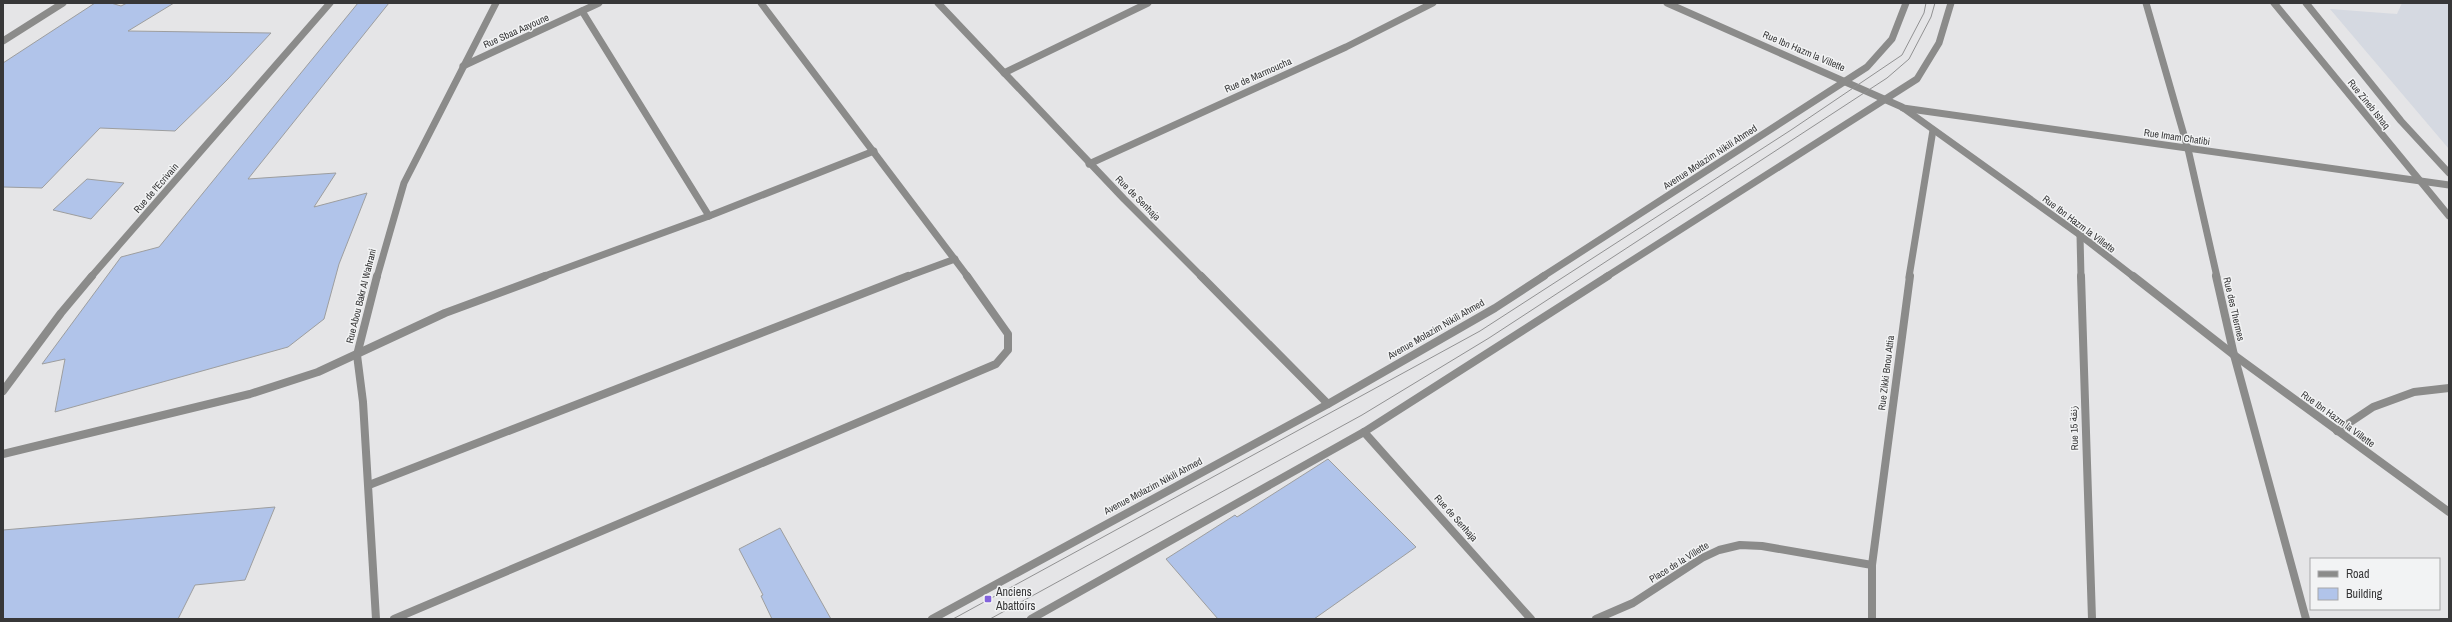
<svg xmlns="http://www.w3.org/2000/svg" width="2452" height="622" font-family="'Archivo Narrow','Noto Sans Arabic',sans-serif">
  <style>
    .built { fill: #d5d9e1 }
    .building { fill: #b1c4ea; stroke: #9d9e9f }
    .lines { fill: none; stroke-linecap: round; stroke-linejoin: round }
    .minor-far1 { stroke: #8b8b8a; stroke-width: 7 }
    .minor { stroke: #8b8b8a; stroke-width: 8 }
    .tertiary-far1 { stroke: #8b8b8a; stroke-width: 7 }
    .tertiary { stroke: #8b8b8a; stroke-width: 8 }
    .tram { stroke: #919192; stroke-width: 1 }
    .poi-dot { fill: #8362dd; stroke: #f2f3f4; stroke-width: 1.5 }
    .labels { text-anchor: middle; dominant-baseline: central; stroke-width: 3; stroke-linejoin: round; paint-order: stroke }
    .street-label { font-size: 10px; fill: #373738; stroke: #f2f3f4 }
    .near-poi-label { font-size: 12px; fill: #373738; stroke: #f2f3f4; text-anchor: start }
  </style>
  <rect width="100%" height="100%" fill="#e5e5e7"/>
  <path class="built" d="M 2402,3 L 2449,3 L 2449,149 L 2330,9 L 2397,14 Z"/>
  <g class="building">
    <path d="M 95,3 L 111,3 L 121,6 L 127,3 L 174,3 L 128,31 L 271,33 L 228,79 L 175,131 L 100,128 L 42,188 L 3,187 L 3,63 Z"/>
    <path d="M 358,3 L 389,3 L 248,179 L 336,173 L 314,207 L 367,193 L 339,264 L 324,319 L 288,347 L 55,412 L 65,359 L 42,364 L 121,257 L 159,247 Z"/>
    <path d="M 87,179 L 124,183 L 91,219 L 53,210 Z"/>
    <path d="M 1328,459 L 1416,547 L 1314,619 L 1218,619 L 1166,559 L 1235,515 L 1237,517 Z"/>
    <path d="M 275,507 L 245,580 L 195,585 L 178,619 L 3,619 L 3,530 Z"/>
    <path d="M 780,528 L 831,619 L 772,619 L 761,596 L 763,595 L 739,549 Z"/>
  </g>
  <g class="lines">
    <g class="minor-far1">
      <path d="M 761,3 L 968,277"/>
      <path d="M 938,3 L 1124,199 L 1202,277"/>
      <path d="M 1667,3 L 1902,107 L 2080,235 L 2134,277"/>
      <path d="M 2146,3 L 2188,149 L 2217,277"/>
      <path d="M 582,11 L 709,216"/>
      <path d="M 463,66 L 599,3"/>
      <path d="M 1004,73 L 1148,3"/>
      <path d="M 1903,108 L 2449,185"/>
      <path d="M 1089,164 L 1346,47 L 1433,3"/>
      <path d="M 2080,235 L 2081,277"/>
      <path d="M 91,277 L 330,3"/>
      <path d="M 377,277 L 404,183 L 496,3"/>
      <path d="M 542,277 L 709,216 L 874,151"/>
      <path d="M 906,277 L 955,259"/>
      <path d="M 1909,277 L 1933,130"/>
    </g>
    <g class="minor">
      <path d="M 1201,276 L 1328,404"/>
      <path d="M 2081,276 L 2092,619"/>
      <path d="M 2133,276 L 2234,355 L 2449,512"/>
      <path d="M 2216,276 L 2234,355 L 2306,619"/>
      <path d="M 3,391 L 61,313 L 92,276"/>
      <path d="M 2337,431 L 2373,407 L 2414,392 L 2449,388"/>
      <path d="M 1364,432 L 1531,619"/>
      <path d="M 3,454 L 250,394 L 318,372 L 445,313 L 545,276"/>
      <path d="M 369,485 L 908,276"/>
      <path d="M 376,619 L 363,402 L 357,355 L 377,276"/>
      <path d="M 394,619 L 996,364 L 1008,350 L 1008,334 L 967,276"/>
      <path d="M 1596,619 L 1633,603 L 1702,558 L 1719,550 L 1740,545 L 1762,546 L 1872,565"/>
      <path d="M 1872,619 L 1872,565 L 1910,276"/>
    </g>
    <g class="tertiary-far1">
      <path d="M 2274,3 L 2449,216"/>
      <path d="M 2306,3 L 2401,121 L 2449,173"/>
      <path d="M 3,41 L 63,3"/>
      <path d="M 1542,277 L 1867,67 L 1892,39 L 1906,3"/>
      <path d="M 1606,277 L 1917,79 L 1939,43 L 1951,3"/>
    </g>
    <g class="tertiary">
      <path d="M 932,619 L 1328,404 L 1495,308 L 1544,276"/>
      <path d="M 1031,619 L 1364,432 L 1608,276"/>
    </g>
    <g class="tram">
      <path d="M 953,619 L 1480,331 L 1791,130 L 1902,55 L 1924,13 L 1926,3"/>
      <path d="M 990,619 L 1362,415 L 1489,338 L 1887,78 L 1909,59 L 1931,17 L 1935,3"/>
    </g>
  </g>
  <rect class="poi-dot" x="984" y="595" width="8" height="8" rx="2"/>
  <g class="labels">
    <g class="street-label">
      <text transform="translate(516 31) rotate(-24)">Rue Sbaa Aayoune</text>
      <text transform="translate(1804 51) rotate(23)">Rue Ibn Hazm la Villette</text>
      <text transform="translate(1258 75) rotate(-24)">Rue de Marmoucha</text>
      <text transform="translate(2369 104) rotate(51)">Rue Zineb Ishaq</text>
      <text transform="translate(2177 137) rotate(8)">Rue Imam Chatibi</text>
      <text transform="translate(1710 157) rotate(-33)">Avenue Molazim Nikili Ahmed</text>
      <text transform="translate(156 188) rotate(-49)">Rue de l'Ecrivain</text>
      <text transform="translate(1138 198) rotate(45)">Rue de Senhaja</text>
      <text transform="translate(2079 224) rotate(37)">Rue Ibn Hazm la Villette</text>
      <text transform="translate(361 296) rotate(-76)">Rue Abou Bakr Al Wahrani</text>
      <text transform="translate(2234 309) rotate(77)">Rue des Thermes</text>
      <text transform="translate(1436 329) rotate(-30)">Avenue Molazim Nikili Ahmed</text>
      <text transform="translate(1886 373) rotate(-83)">Rue Zikki Bnou Attia</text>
      <text transform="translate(2338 419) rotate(36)">Rue Ibn Hazm la Villette</text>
      <text transform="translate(2074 428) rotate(-92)">Rue 15 زنقة</text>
      <text transform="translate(1153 486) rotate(-28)">Avenue Molazim Nikili Ahmed</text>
      <text transform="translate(1456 518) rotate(48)">Rue de Senhaja</text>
      <text transform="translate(1679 562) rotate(-32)">Place de la Villette</text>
    </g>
    <g class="near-poi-label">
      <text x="996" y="592">Anciens<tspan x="996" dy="14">Abattoirs</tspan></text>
    </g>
  </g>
  <rect width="2452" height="622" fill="none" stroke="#373738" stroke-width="8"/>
  <rect x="2310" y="558" width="130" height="52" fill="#f2f3f4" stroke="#a7a8a9"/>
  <rect x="2318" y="571" width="20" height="6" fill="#8b8b8a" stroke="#a7a8a9"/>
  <text x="2346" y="578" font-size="12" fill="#373738">Road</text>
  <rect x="2318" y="588" width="20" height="12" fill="#b1c4ea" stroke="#a7a8a9"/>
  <text x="2346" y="598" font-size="12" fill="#373738">Building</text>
</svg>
